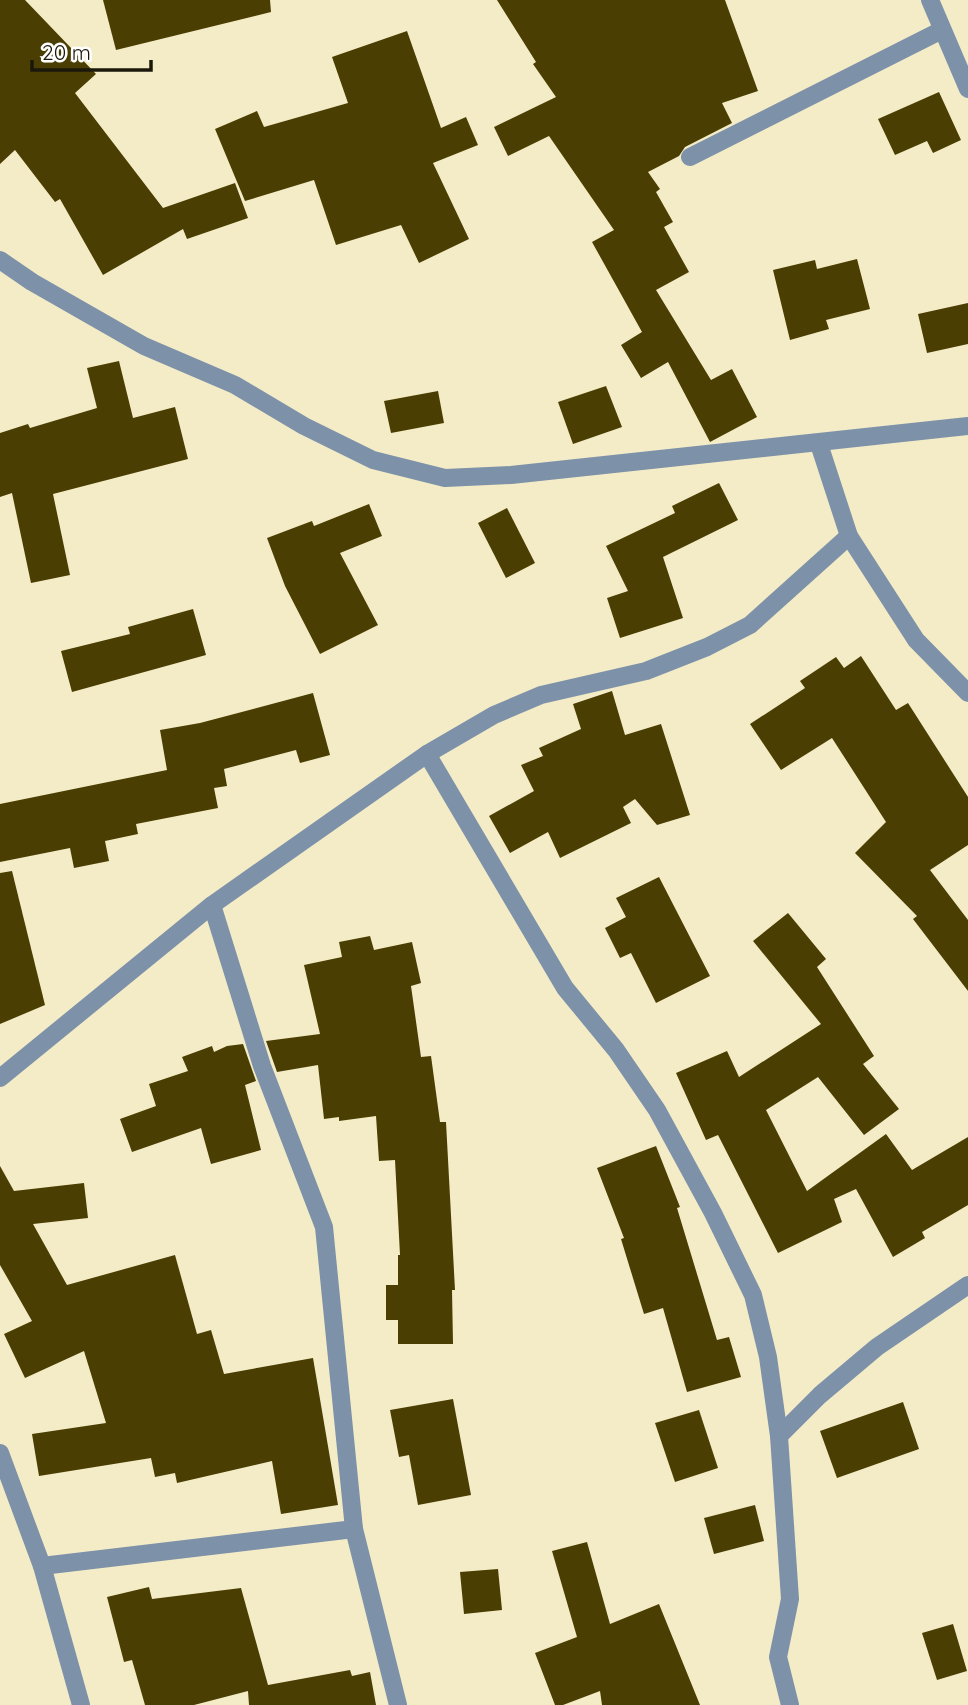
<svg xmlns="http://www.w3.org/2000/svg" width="968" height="1705" font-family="Quicksand,sans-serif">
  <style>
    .building { fill: #4a3e02 }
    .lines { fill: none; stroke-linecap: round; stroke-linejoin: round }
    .minor { stroke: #7d91a9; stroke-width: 18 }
  </style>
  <rect width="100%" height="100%" fill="#f4ecc7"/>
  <g class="building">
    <path d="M 0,0 L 25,0 L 96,74 L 75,93 L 163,208 L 235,183 L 248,218 L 187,239 L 183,229 L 103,275 L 60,199 L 55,202 L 15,150 L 0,164 Z"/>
    <path d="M 103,0 L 270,0 L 271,12 L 116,50 Z"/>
    <path d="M 497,0 L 725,0 L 758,91 L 722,103 L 732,123 L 685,147 L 679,156 L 648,172 L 660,189 L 656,192 L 673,222 L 664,227 L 689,272 L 656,290 L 711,380 L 732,369 L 757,417 L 710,442 L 668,362 L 641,378 L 621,345 L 642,332 L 592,242 L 614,230 L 549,136 L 508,156 L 494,127 L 556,97 L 533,64 L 536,62 Z"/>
    <path d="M 407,31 L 441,128 L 466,117 L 478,145 L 433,163 L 469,239 L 419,263 L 401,225 L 336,245 L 314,180 L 245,201 L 215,129 L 257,111 L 264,127 L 348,103 L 332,57 Z"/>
    <path d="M 939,92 L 961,140 L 933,153 L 927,141 L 895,155 L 878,119 Z"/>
    <path d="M 857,259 L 870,309 L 826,320 L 829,329 L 790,340 L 773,270 L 815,260 L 817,269 Z"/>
    <path d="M 968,303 L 968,344 L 927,353 L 918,314 Z"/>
    <path d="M 119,361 L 133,418 L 175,407 L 188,459 L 53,494 L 70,575 L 31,583 L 12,493 L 0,497 L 0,433 L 28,424 L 30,428 L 97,408 L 87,368 Z"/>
    <path d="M 606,386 L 622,427 L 573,444 L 558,402 Z"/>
    <path d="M 438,391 L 444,423 L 391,433 L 384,401 Z"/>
    <path d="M 719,483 L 738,520 L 663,557 L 683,618 L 620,638 L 607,598 L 628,591 L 606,546 L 675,513 L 672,506 Z"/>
    <path d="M 369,504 L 382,536 L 340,553 L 378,625 L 320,654 L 285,586 L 267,538 L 312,521 L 314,526 Z"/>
    <path d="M 507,508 L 535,563 L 506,578 L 478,523 Z"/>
    <path d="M 193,609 L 206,655 L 72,692 L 61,651 L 130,634 L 128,627 Z"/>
    <path d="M 861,656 L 896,710 L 908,703 L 968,797 L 968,845 L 930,870 L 968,920 L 968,991 L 913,919 L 917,916 L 855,853 L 886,822 L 832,738 L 781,770 L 750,724 L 805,688 L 800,681 L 836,657 L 844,668 Z"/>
    <path d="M 612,691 L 625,735 L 661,724 L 690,815 L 657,825 L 635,799 L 623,807 L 631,823 L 560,858 L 548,832 L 510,853 L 489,816 L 534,791 L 521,765 L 543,756 L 539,748 L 581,729 L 573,704 Z"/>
    <path d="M 313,693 L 330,755 L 300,763 L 296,750 L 224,769 L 227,786 L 214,788 L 218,808 L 136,824 L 138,834 L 105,841 L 109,861 L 74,868 L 70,848 L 0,862 L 0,804 L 167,770 L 160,730 L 200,723 Z"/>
    <path d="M 12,871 L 45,1005 L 0,1024 L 0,873 Z"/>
    <path d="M 659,877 L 710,976 L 656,1003 L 631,953 L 620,958 L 605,928 L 626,917 L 616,898 Z"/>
    <path d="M 788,913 L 826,959 L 817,967 L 874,1056 L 863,1064 L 899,1109 L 864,1135 L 818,1077 L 766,1110 L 807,1191 L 886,1134 L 912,1170 L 968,1137 L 968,1205 L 922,1232 L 925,1238 L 893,1257 L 856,1189 L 834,1199 L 842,1222 L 778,1253 L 718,1135 L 706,1140 L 676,1073 L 727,1051 L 739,1077 L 821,1024 L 753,941 Z"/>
    <path d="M 370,936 L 374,950 L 412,942 L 421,983 L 411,986 L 421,1057 L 431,1056 L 440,1122 L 446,1122 L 455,1290 L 452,1290 L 453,1344 L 398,1344 L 398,1320 L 386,1320 L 386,1285 L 398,1285 L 398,1255 L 400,1255 L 395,1160 L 379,1161 L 376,1116 L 339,1121 L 339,1117 L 324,1119 L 318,1065 L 277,1072 L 266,1041 L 320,1034 L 304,965 L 342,957 L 339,942 Z"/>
    <path d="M 243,1044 L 256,1081 L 245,1085 L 261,1150 L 211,1164 L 201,1128 L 132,1152 L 120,1119 L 156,1106 L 149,1084 L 188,1071 L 182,1057 L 212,1046 L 214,1052 L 227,1046 Z"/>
    <path d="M 656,1146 L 680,1207 L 677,1208 L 717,1340 L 729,1337 L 741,1377 L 687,1392 L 663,1308 L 644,1314 L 621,1239 L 624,1238 L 597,1168 Z"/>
    <path d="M 0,1166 L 14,1191 L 84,1183 L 88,1218 L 33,1224 L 67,1285 L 175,1255 L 197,1334 L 211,1330 L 224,1374 L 313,1358 L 338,1505 L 281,1514 L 272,1461 L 177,1483 L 175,1473 L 155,1477 L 151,1458 L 39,1476 L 32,1434 L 106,1423 L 84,1351 L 25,1378 L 4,1334 L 32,1321 L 0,1265 Z"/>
    <path d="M 453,1399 L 471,1495 L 418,1505 L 409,1455 L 399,1457 L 390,1410 Z"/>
    <path d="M 903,1402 L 919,1449 L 837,1478 L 820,1431 Z"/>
    <path d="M 699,1410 L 718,1468 L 675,1482 L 655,1423 Z"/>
    <path d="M 755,1505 L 764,1541 L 714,1554 L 704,1518 Z"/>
    <path d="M 587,1542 L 610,1624 L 659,1604 L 700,1705 L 602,1705 L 600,1691 L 563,1705 L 555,1705 L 535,1653 L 577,1637 L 552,1551 Z"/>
    <path d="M 498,1569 L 502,1610 L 464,1614 L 460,1572 Z"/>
    <path d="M 149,1587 L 152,1599 L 241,1588 L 268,1685 L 350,1670 L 352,1676 L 370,1672 L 376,1705 L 249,1705 L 248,1691 L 194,1705 L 145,1705 L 132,1660 L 124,1662 L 107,1597 Z"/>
    <path d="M 953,1624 L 967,1671 L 937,1680 L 922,1633 Z"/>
  </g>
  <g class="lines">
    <g class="minor">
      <path d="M 930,0 L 968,89"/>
      <path d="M 690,157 L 942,30"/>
      <path d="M 0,260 L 32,282 L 144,346 L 235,385 L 304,426 L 373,460 L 445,478 L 511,475 L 968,426"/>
      <path d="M 819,444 L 849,536 L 916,640 L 968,693"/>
      <path d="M 427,754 L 565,988 L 616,1050 L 657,1110 L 713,1213 L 753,1295 L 768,1357 L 779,1436 L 790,1599 L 778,1657 L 790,1705"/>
      <path d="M 212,905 L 262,1066 L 324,1227 L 354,1529 L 398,1705"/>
      <path d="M 0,1078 L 212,905 L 427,754 L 494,715 L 541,695 L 646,671 L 707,647 L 750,625 L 849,536"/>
      <path d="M 779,1436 L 820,1395 L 877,1347 L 968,1285"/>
      <path d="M 0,1453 L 42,1566 L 81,1705"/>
      <path d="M 42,1566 L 354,1529"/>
    </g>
  </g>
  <path d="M32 60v10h119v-10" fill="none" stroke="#1b180b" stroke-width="3.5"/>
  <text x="42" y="60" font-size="21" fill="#1b180b" stroke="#ffffff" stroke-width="5" paint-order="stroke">20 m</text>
</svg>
